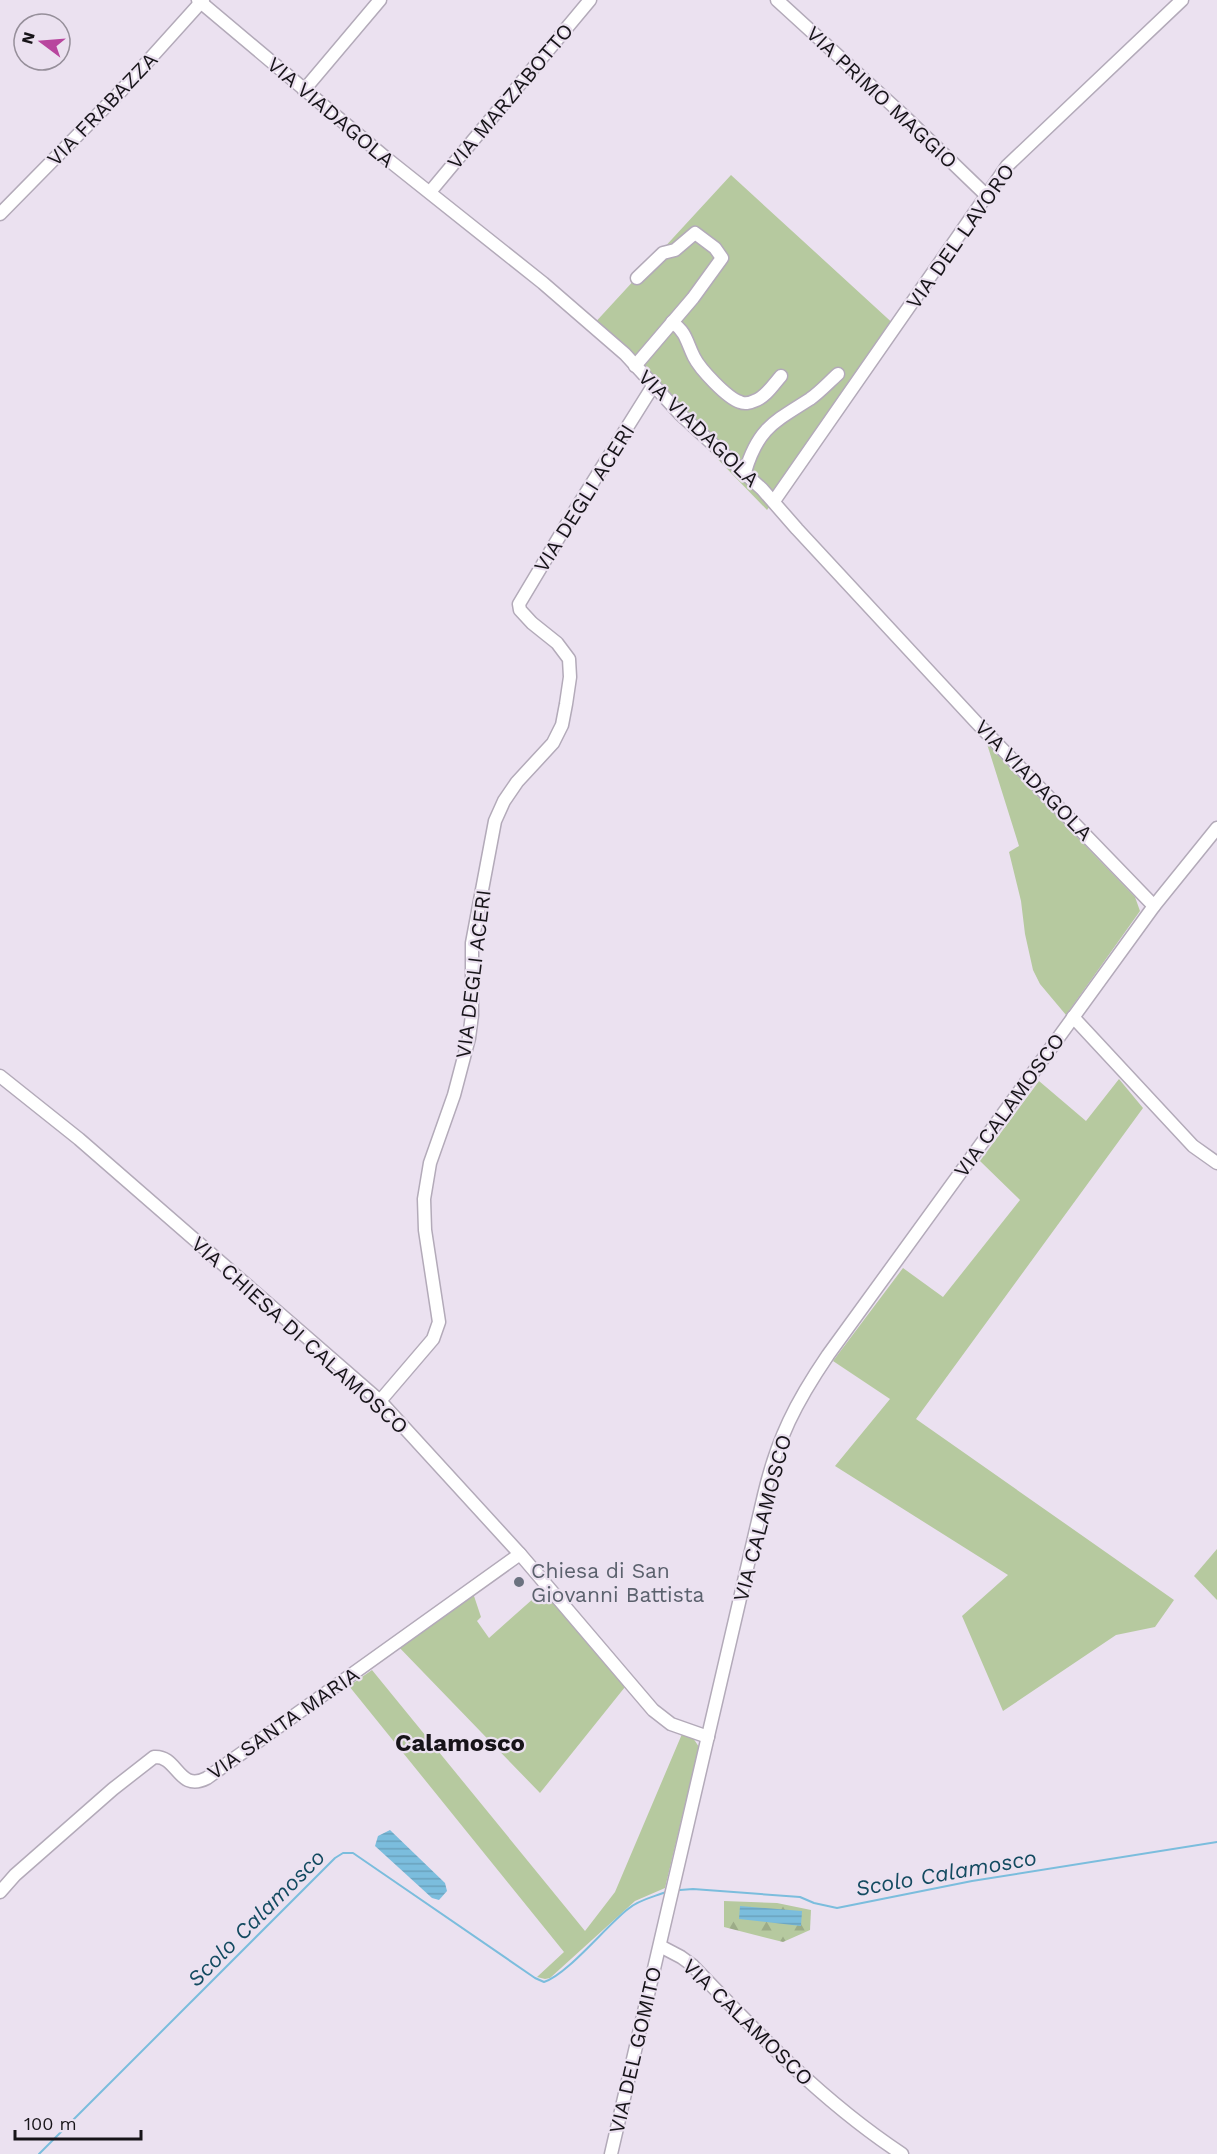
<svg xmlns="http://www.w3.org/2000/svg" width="1217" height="2154" font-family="'Work Sans',sans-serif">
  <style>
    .green { fill: #b6c99f }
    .forest { fill: url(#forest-firs) }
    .water { fill: url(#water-rules) }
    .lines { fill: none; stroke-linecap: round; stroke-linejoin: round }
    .stream { stroke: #7bbddd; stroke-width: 2 }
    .minor-casing { stroke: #b3aab9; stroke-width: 15 }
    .minor { stroke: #fff; stroke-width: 12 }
    .worship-dot { fill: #6b7280; stroke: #ebe1f0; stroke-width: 2 }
    .labels { text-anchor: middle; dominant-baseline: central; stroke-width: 4.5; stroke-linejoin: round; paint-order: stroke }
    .street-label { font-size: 21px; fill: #171419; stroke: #ebe1f0 }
    .worship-label { font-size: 21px; fill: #5b616d; stroke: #ebe1f0; text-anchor: start }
    .water-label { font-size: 22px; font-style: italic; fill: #134a60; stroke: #ebe1f0 }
    .quarter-label { font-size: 24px; font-weight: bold; fill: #171419; stroke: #ebe1f0 }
  </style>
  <defs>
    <pattern id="forest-firs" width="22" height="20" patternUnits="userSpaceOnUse" patternTransform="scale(1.5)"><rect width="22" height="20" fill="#b6c99f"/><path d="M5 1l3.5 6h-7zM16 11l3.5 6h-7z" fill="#9cac88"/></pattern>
    <pattern id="water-rules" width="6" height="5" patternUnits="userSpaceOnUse" patternTransform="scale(1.5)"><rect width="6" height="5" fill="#7bbddd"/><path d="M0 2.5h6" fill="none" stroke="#6aa2bd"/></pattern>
  </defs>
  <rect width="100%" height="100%" fill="#ebe1f0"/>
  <g class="green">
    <path d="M 731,175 L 898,328 L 767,510 L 647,386 L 623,357 L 591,327 Z"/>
    <path d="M 987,744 L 1135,897 L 1140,911 L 1066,1015 L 1040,984 L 1033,970 L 1025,934 L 1021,901 L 1009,852 L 1019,846 Z"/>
    <path d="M 1119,1079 L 1143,1108 L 916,1419 L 1174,1600 L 1155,1627 L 1116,1635 L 1003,1711 L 962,1616 L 1008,1575 L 835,1466 L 890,1399 L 833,1361 L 903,1268 L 943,1297 L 1020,1200 L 980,1161 L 1039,1081 L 1086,1121 Z"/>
    <path d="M 1217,1549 L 1217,1600 L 1194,1576 Z"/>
    <path d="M 470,1584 L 481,1617 L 477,1621 L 489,1638 L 543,1590 L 625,1687 L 540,1793 L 394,1642 Z"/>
    <path d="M 372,1670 L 585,1931 L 615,1892 L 682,1734 L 693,1738 L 699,1747 L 665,1888 L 635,1901 L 550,1978 L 545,1979 L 537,1977 L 564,1952 L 349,1686 Z"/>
  </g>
  <path class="forest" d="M 724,1901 L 777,1903 L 811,1910 L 810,1930 L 783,1942 L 724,1927 Z"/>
  <g class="water">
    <path d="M 390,1830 L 445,1883 L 447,1891 L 439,1900 L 432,1898 L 375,1846 L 378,1836 Z"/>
    <path d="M 740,1906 L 802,1911 L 801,1926 L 739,1919 Z"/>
  </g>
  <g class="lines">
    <g class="stream">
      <path d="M 680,1890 L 693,1889 L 800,1897 L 814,1903 L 837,1908 L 972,1881 L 1217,1842"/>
      <path d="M 39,2154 L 335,1858 L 343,1853 L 353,1853 L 535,1978 L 544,1982 C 568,1974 606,1926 628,1909 C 638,1900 653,1897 666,1892"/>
    </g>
    <defs>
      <g id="minor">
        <path d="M 198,0 L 386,158 L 543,283 L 625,354 L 680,414 L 762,489 L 797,529 L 976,722 L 1154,906"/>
        <path d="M 777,0 L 903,115 L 986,195"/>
        <path d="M 304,90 L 380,0"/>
        <path d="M 430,192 L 590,0"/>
        <path d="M 0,214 L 121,91 L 203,0"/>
        <path d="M 672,322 C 687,333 686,341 694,357 C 700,369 727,398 740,402 C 744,404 750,403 754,401 C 765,398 774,384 781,376"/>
        <path d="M 635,366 L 693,298 L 722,258 L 715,248 L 695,233 L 675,250 L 663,253 L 637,278"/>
        <path d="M 745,472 C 758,428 774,422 810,399 C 820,392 829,382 838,374"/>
        <path d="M 774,501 L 1007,166 L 1182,0"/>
        <path d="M 1073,1017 L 1193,1146 L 1217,1163"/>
        <path d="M 0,1076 L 79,1139 L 380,1401 L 520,1554 L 653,1710 L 671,1724 L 708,1737"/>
        <path d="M 380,1401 L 433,1339 L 439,1322 L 425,1230 L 424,1199 L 430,1163 L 454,1095 L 469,1038 L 472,1015 L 472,943 L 495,821 L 504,801 L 517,782 L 553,743 L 562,725 L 566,704 L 570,677 L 569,659 L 557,643 L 532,623 L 520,610 L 519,604 L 571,517 L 653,386"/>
        <path d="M 0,1892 L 15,1875 L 113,1789 L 154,1757 C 178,1755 178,1793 207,1778 L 520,1554"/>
        <path d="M 660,1946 L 681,1957 L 692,1965 C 757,2033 823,2102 902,2154"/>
        <path d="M 611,2154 L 764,1495 C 777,1439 796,1402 828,1355 L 1154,906 L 1217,828"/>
      </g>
    </defs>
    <use href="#minor" class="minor-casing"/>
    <use href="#minor" class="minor"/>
  </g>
  <circle class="worship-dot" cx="519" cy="1582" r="6"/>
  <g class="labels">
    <g class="street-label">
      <text transform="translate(510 96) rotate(-50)">VIA MARZABOTTO</text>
      <text transform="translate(882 97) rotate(43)">VIA PRIMO MAGGIO</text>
      <text transform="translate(102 109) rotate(-46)">VIA FRABAZZA</text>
      <text transform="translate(331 112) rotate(40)">VIA VIADAGOLA</text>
      <text transform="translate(960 236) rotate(-55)">VIA DEL LAVORO</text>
      <text transform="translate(699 428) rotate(44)">VIA VIADAGOLA</text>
      <text transform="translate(584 498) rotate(-58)">VIA DEGLI ACERI</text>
      <text transform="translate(1034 780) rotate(46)">VIA VIADAGOLA</text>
      <text transform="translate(473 974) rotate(-83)">VIA DEGLI ACERI</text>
      <text transform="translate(1009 1105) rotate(-54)">VIA CALAMOSCO</text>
      <text transform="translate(300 1335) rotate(42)">VIA CHIESA DI CALAMOSCO</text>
      <text transform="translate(762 1518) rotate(-75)">VIA CALAMOSCO</text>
      <text transform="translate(283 1723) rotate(-35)">VIA SANTA MARIA</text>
      <text transform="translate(748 2022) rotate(44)">VIA CALAMOSCO</text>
      <text transform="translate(635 2050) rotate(-77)">VIA DEL GOMITO</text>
    </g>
    <g class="worship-label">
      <text x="531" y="1570">Chiesa di San<tspan x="531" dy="24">Giovanni Battista</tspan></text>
    </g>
    <g class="water-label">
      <text transform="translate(946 1873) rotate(-10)">Scolo Calamosco</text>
      <text transform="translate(256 1918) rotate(-45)">Scolo Calamosco</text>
    </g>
    <g class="quarter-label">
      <text x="460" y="1743">Calamosco</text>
    </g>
  </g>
  <g transform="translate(42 42) rotate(286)"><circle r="28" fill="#ebe1f0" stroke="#968f9a" stroke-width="1.5"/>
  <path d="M0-4.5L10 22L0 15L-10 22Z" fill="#b8459e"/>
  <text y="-9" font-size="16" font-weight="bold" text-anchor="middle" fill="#171419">N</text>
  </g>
  <path d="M15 2130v9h126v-9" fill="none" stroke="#171419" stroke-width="3"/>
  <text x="24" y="2130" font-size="18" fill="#171419" stroke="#ebe1f0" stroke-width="4.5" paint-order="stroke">100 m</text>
</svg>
